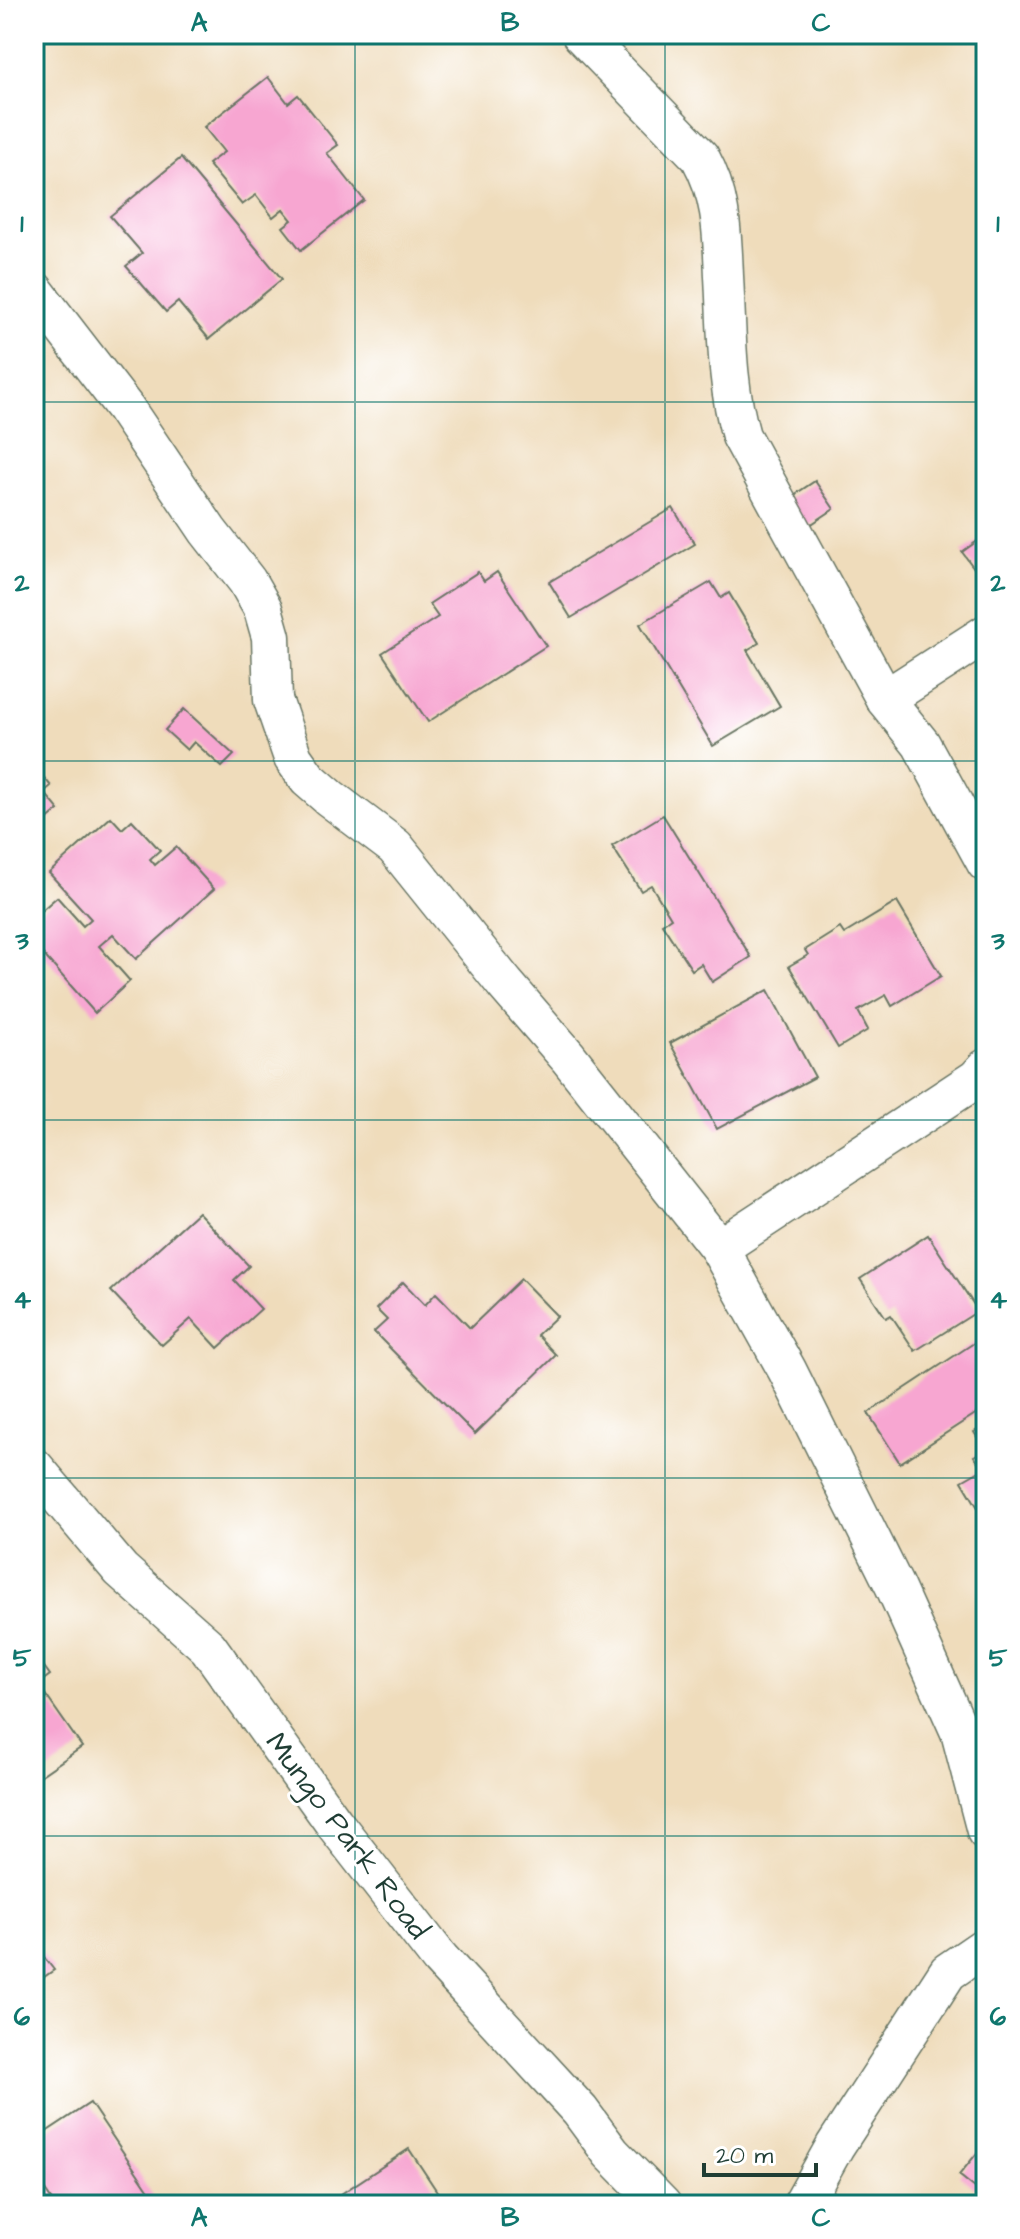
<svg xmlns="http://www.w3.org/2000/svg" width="1020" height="2239" font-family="'Architects Daughter',sans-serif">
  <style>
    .building { fill: #f7a6d1 }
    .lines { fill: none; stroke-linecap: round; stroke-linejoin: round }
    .minor-casing { stroke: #687563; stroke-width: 41 }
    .minor { stroke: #fff; stroke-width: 38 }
    .grid { fill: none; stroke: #0f766e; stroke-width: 2; stroke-opacity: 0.55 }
    .labels { text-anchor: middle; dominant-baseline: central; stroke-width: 6; stroke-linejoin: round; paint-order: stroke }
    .street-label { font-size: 30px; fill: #1f3d34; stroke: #fff }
    .neatline { fill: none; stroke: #0f766e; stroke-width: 3 }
    .grid-label { font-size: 26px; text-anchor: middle; font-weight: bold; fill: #0f766e }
  </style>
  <rect width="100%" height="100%" fill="#fff"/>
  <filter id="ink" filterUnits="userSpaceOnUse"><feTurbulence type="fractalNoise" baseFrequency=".0125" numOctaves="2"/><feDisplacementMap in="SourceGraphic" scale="16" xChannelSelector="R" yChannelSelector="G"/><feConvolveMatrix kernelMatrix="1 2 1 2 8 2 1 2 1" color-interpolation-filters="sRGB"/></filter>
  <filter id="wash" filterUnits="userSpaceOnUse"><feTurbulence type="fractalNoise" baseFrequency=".006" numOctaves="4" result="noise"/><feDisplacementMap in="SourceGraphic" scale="32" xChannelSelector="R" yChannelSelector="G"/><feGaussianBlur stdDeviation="1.8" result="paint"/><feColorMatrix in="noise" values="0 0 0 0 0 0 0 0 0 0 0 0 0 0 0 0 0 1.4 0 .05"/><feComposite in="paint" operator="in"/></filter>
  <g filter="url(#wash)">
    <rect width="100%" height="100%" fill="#efdcbb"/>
    <g id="blocks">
      <g class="building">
        <path d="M 268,77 L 288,103 L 298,95 L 338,145 L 327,153 L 364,200 L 301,250 L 283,227 L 292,220 L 283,209 L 273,217 L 256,195 L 242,205 L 208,164 L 224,152 L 204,127 Z"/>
        <path d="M 181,158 L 282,279 L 209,339 L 178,302 L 166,312 L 126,266 L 142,253 L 110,216 Z"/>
        <path d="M 815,481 L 834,509 L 804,529 L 785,501 Z"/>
        <path d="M 673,508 L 695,544 L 571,618 L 549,582 Z"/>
        <path d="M 986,535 L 986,584 L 962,552 Z"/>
        <path d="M 478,572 L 484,581 L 497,572 L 546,646 L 428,722 L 382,653 L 438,617 L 429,604 Z"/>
        <path d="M 711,582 L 721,598 L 729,593 L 759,643 L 747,650 L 780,706 L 713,746 L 640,624 Z"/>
        <path d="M 184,709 L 234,755 L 222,767 L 194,742 L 187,750 L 165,730 Z"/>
        <path d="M 34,766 L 51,786 L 44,792 L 59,810 L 34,831 Z"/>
        <path d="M 663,815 L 751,957 L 712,982 L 701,964 L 692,970 L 662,924 L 671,918 L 651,885 L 641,891 L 612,846 Z"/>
        <path d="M 111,817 L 122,829 L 132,820 L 160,850 L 150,859 L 155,865 L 176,847 L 214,889 L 136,959 L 113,934 L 99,946 L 130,981 L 95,1013 L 34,944 L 34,917 L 57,897 L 83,926 L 91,919 L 49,873 Z"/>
        <path d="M 897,902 L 941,976 L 892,1006 L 886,995 L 858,1011 L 868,1030 L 838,1048 L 789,966 L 808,955 L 805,950 L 840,928 L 844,934 Z"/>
        <path d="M 768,990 L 815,1077 L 717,1129 L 670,1043 Z"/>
        <path d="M 198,1212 L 249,1266 L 234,1280 L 261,1309 L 218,1348 L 191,1319 L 162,1345 L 111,1291 Z"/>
        <path d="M 928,1235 L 978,1311 L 915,1351 L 891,1315 L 886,1318 L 860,1279 Z"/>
        <path d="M 521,1279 L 557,1316 L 537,1335 L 556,1355 L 475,1434 L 374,1332 L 387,1320 L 376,1309 L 403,1282 L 425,1305 L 436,1293 L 470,1328 Z"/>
        <path d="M 986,1335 L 986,1407 L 900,1463 L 868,1413 Z"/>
        <path d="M 986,1425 L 986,1521 L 962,1481 L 983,1469 L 974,1456 L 985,1450 L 974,1432 Z"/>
        <path d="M 34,1653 L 50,1675 L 38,1684 L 82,1747 L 34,1780 Z"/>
        <path d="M 34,1944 L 54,1970 L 34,1984 Z"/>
        <path d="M 90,2103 L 156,2201 L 150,2205 L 55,2205 L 34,2174 L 34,2170 L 42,2165 L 34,2153 L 34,2140 Z"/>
        <path d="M 986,2142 L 986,2197 L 959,2175 Z"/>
        <path d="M 409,2149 L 446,2205 L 336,2205 L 332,2200 Z"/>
      </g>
    </g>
  </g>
  <g filter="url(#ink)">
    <use href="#blocks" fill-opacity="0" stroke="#687563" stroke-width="2"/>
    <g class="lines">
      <defs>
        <g id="minor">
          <path d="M 581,34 L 700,157 C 722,197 722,231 724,276 C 727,330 726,385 741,436 L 885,699 L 921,744 L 986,863"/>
          <path d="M 34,290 L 125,408 L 208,531 L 247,581 L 263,609 L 271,637 L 273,700 L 293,758 L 308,779 L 330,798 L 395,847 L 505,984 L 568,1057 L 719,1248 L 787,1370 L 894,1585 L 960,1732 L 986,1831"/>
          <path d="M 885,699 L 986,634"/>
          <path d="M 719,1248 L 976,1079 L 986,1068"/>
          <path d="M 34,1467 L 121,1570 L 208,1647 L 334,1823 L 440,1959 L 580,2111 L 611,2153 L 662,2205"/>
          <path d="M 802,2205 L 835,2146 L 948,1972 L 986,1946"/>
        </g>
      </defs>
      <use href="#minor" class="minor-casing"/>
      <use href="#minor" class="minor"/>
    </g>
  </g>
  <path class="grid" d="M 355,34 L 355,2205M 665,34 L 665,2205M 34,402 L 986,402M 34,761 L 986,761M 34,1120 L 986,1120M 34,1478 L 986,1478M 34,1836 L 986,1836"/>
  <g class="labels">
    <g class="street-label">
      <text transform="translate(347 1836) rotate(53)">Mungo Park Road</text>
    </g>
  </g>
  <rect width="1020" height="2239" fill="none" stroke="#fff" stroke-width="88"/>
  <path d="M704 2163v12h112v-12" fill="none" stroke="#1f3d34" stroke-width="4"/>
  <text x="716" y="2163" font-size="24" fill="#1f3d34" stroke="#ffffff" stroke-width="6" paint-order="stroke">20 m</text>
  <rect x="44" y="44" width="932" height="2151" class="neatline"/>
  <g class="grid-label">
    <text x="199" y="31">A</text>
    <text x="510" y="31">B</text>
    <text x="821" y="31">C</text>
    <text x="22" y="232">1</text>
    <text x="998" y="232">1</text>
    <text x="22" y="591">2</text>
    <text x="998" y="591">2</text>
    <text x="22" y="949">3</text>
    <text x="998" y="949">3</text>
    <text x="22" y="1308">4</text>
    <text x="998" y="1308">4</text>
    <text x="22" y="1666">5</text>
    <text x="998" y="1666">5</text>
    <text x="22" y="2025">6</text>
    <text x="998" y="2025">6</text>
    <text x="199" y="2226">A</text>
    <text x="510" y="2226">B</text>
    <text x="821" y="2226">C</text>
  </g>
</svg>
